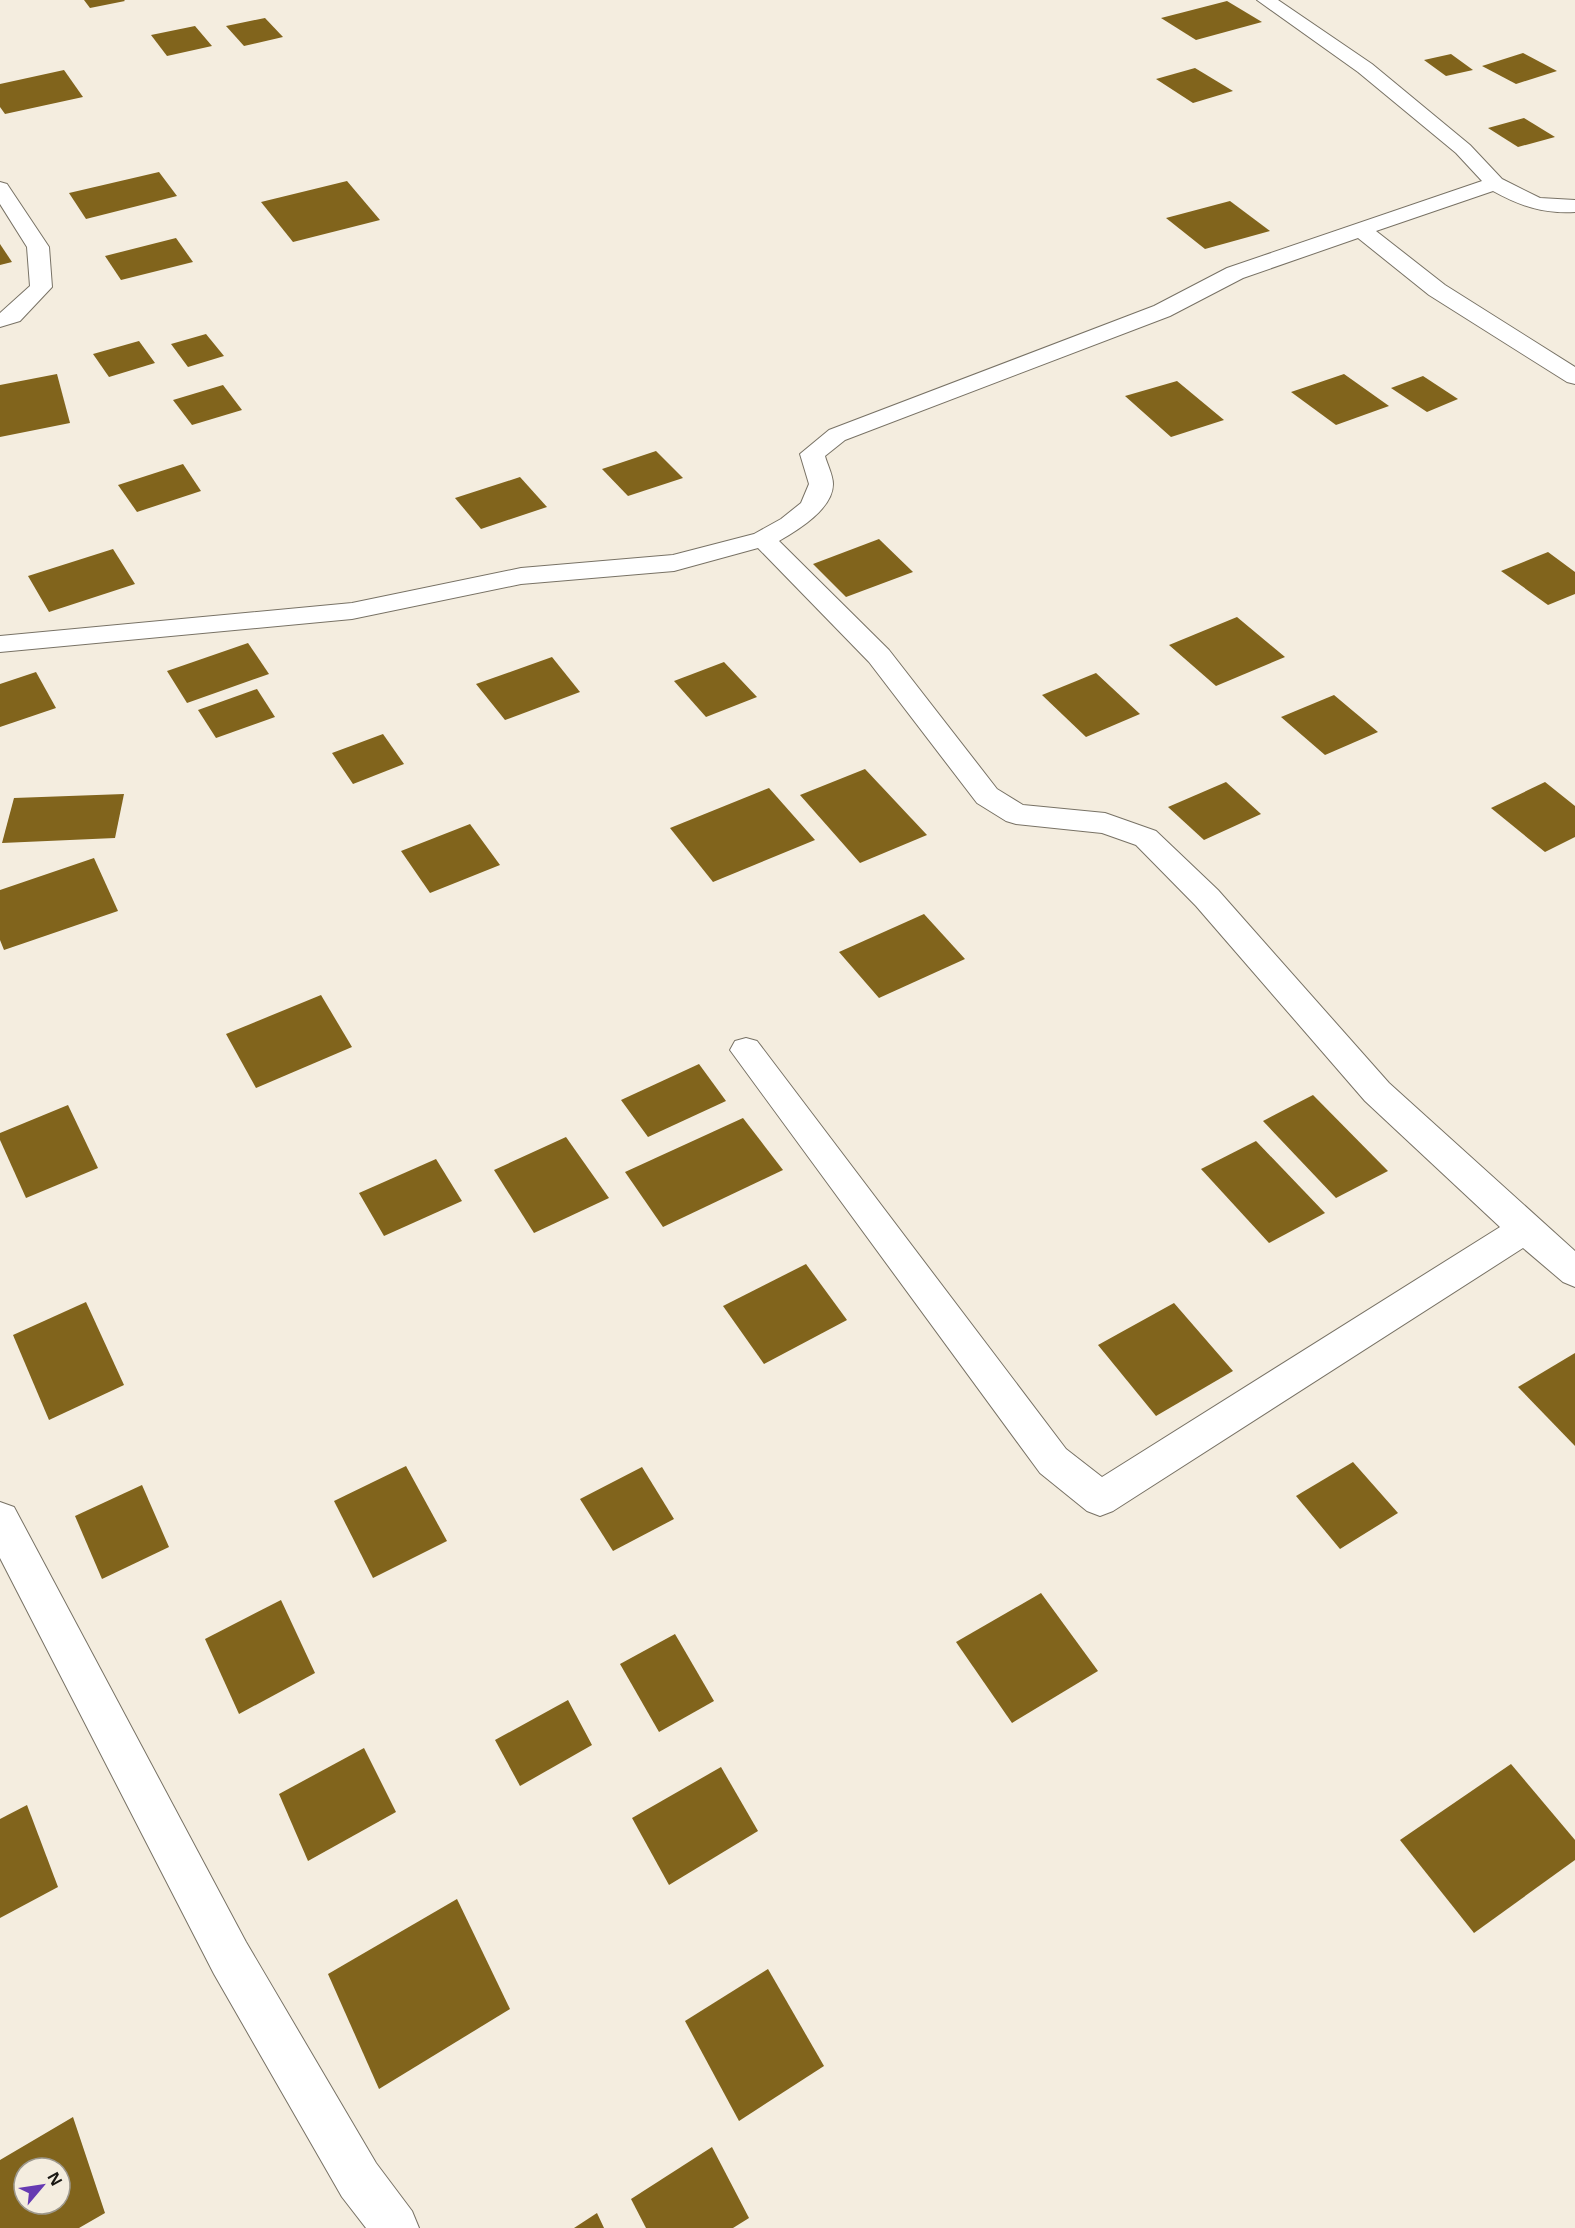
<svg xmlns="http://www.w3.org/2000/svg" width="1575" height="2228" font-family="'Noto Sans',sans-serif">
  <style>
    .building { fill: #81641c; fill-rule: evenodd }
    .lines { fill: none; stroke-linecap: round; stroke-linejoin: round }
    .minor-casing { stroke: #787265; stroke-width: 2 }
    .minor { fill: #fff; fill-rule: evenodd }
  </style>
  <rect width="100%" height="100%" fill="#f4eddf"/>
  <g class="building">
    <path d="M 84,0 L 124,0 L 125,1 L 90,8 Z"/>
    <path d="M 1227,1 L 1262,22 L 1196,40 L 1161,18 Z"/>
    <path d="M 265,18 L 283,37 L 244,46 L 226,26 Z"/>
    <path d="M 195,26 L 212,46 L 167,56 L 151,35 Z"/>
    <path d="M 1523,53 L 1557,71 L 1516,84 L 1482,66 Z"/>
    <path d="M 1451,54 L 1473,70 L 1446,76 L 1424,60 Z"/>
    <path d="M 1195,68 L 1233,91 L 1193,103 L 1156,79 Z"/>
    <path d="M 64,70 L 83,97 L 5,114 L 0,107 L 0,84 Z"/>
    <path d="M 1524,118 L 1555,137 L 1518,147 L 1488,128 Z"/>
    <path d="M 159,172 L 177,196 L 86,219 L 69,193 Z"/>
    <path d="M 347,181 L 380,220 L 293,242 L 261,202 Z"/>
    <path d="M 1230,201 L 1270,231 L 1205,249 L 1166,218 Z"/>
    <path d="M 176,238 L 193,262 L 121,280 L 105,256 Z"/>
    <path d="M 0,244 L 12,262 L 0,265 Z"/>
    <path d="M 206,334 L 224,356 L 188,367 L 171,344 Z"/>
    <path d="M 139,341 L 155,363 L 109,377 L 93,354 Z"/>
    <path d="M 57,374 L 70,423 L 0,437 L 0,385 Z"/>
    <path d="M 1344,374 L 1389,406 L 1336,425 L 1291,392 Z"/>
    <path d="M 1423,376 L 1458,399 L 1427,412 L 1391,388 Z"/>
    <path d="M 1177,381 L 1224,420 L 1171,437 L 1125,396 Z"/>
    <path d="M 223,385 L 242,410 L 192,425 L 173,400 Z"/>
    <path d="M 656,451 L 683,478 L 628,496 L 602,469 Z"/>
    <path d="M 183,464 L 201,491 L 137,512 L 118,485 Z"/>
    <path d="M 520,477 L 547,507 L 481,529 L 455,498 Z"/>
    <path d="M 879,539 L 913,572 L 846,597 L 813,564 Z"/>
    <path d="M 113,549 L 135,584 L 49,612 L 28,576 Z"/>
    <path d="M 1548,552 L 1575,572 L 1575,594 L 1548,605 L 1501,571 Z"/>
    <path d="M 1237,617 L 1285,657 L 1216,686 L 1169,645 Z"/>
    <path d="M 248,643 L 269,674 L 187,703 L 167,671 Z"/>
    <path d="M 552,657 L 580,692 L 505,720 L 476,684 Z"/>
    <path d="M 724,662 L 757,697 L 706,717 L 674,681 Z"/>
    <path d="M 36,672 L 56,708 L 0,727 L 0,684 Z"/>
    <path d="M 1096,673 L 1140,714 L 1086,737 L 1042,695 Z"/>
    <path d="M 257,689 L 275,717 L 216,738 L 198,710 Z"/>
    <path d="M 1334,695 L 1378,732 L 1325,755 L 1281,717 Z"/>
    <path d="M 383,734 L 404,764 L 353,784 L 332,753 Z"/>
    <path d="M 865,769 L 927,835 L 860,863 L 800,795 Z"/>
    <path d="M 1226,782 L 1261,814 L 1204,840 L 1168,807 Z"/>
    <path d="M 1545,782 L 1575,806 L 1575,837 L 1545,852 L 1491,808 Z"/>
    <path d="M 769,788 L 815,840 L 713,882 L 670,828 Z"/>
    <path d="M 124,794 L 115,838 L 2,843 L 14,798 Z"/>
    <path d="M 470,824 L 500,865 L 430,893 L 401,851 Z"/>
    <path d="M 94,858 L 118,911 L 4,950 L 0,940 L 0,890 Z"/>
    <path d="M 924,914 L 965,959 L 879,998 L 839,952 Z"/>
    <path d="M 321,995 L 352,1047 L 256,1088 L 226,1034 Z"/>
    <path d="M 699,1064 L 726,1101 L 648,1137 L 621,1100 Z"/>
    <path d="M 1313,1095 L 1388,1171 L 1336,1198 L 1263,1121 Z"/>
    <path d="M 68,1105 L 98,1168 L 26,1198 L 0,1140 L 0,1133 Z"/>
    <path d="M 743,1118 L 783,1170 L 663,1227 L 625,1172 Z"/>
    <path d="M 566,1137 L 609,1198 L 534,1233 L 494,1170 Z"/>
    <path d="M 1256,1141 L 1325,1213 L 1269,1243 L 1201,1169 Z"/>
    <path d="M 436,1159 L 462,1201 L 384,1236 L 359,1193 Z"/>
    <path d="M 806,1264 L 847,1320 L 764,1364 L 723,1306 Z"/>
    <path d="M 86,1302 L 124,1385 L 49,1420 L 13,1335 Z"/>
    <path d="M 1174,1303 L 1233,1371 L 1156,1416 L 1098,1345 Z"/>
    <path d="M 1575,1353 L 1575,1446 L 1518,1387 Z"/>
    <path d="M 1353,1462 L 1398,1513 L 1340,1549 L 1296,1496 Z"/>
    <path d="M 406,1466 L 447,1541 L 373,1578 L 334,1501 Z"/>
    <path d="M 642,1467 L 674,1519 L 613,1551 L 580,1499 Z"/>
    <path d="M 142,1485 L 169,1547 L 102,1579 L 75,1516 Z"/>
    <path d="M 1041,1593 L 1098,1671 L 1012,1723 L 956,1642 Z"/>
    <path d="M 281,1600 L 315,1673 L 239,1714 L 205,1639 Z"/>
    <path d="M 675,1634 L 714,1701 L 659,1732 L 620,1664 Z"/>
    <path d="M 568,1700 L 592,1745 L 520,1786 L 495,1740 Z"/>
    <path d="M 364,1748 L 396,1812 L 308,1861 L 279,1794 Z"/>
    <path d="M 1511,1764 L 1575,1840 L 1575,1860 L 1474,1933 L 1400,1840 Z"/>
    <path d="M 721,1767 L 758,1831 L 669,1885 L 632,1818 Z"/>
    <path d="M 27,1805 L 58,1887 L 0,1918 L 0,1819 Z"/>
    <path d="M 457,1899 L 510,2009 L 379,2089 L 328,1974 Z"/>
    <path d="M 768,1969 L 824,2066 L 739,2121 L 685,2021 Z"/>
    <path d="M 73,2117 L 105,2213 L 79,2228 L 0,2228 L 0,2160 ZM 24,2168 L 60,2168 L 60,2204 L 24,2204 Z"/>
    <path d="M 712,2147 L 749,2218 L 733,2228 L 646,2228 L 631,2199 Z"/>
    <path d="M 597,2213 L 604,2228 L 574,2228 Z"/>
  </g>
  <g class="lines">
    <defs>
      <g id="minor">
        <path d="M 1257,0 L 1278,0 L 1372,64 L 1470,145 L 1502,179 L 1540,198 L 1575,200 L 1575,212 C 1544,214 1520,206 1493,191 L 1376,231 L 1445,285 L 1575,367 L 1575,384 L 1567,382 L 1429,295 L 1358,238 L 1243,278 L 1170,316 L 845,440 L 825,456 C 827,464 833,475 833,484 C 833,509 798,530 779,541 L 889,650 L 997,789 L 1023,805 L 1105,813 L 1156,831 L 1218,890 L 1389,1083 L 1575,1251 L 1575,1287 L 1563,1282 L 1523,1248 L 1113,1511 L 1100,1516 L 1087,1511 L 1040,1473 L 730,1050 L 735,1041 L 746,1038 L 757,1041 L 1066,1449 L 1102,1477 L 1500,1227 L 1365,1101 L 1196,906 L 1136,845 L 1102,833 L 1016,824 L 1006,821 L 977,803 L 869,662 L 758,548 L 674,571 L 521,584 L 352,619 L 0,652 L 0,636 L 352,603 L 521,568 L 673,555 L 754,534 L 781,519 L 801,503 L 809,484 L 800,454 L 829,430 L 1154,306 L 1227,268 L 1482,181 L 1456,153 L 1358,72 Z"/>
        <path d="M 0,182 L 7,184 L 49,247 L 52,287 L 20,321 L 0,327 L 0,313 L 30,286 L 27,247 L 0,204 Z"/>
        <path d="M 0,1502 L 14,1507 L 246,1942 L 376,2163 L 412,2211 L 419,2228 L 366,2228 L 342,2197 L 214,1974 L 0,1558 Z"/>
      </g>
    </defs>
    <use href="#minor" class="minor-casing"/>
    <use href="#minor" class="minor"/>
  </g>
  <g transform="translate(42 2186) rotate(61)"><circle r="28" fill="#f4eddf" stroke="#9d988d" stroke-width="1.5"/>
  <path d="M0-4.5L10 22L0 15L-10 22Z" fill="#663ab2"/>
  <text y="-9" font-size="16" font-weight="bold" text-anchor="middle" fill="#1a1813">N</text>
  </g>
</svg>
